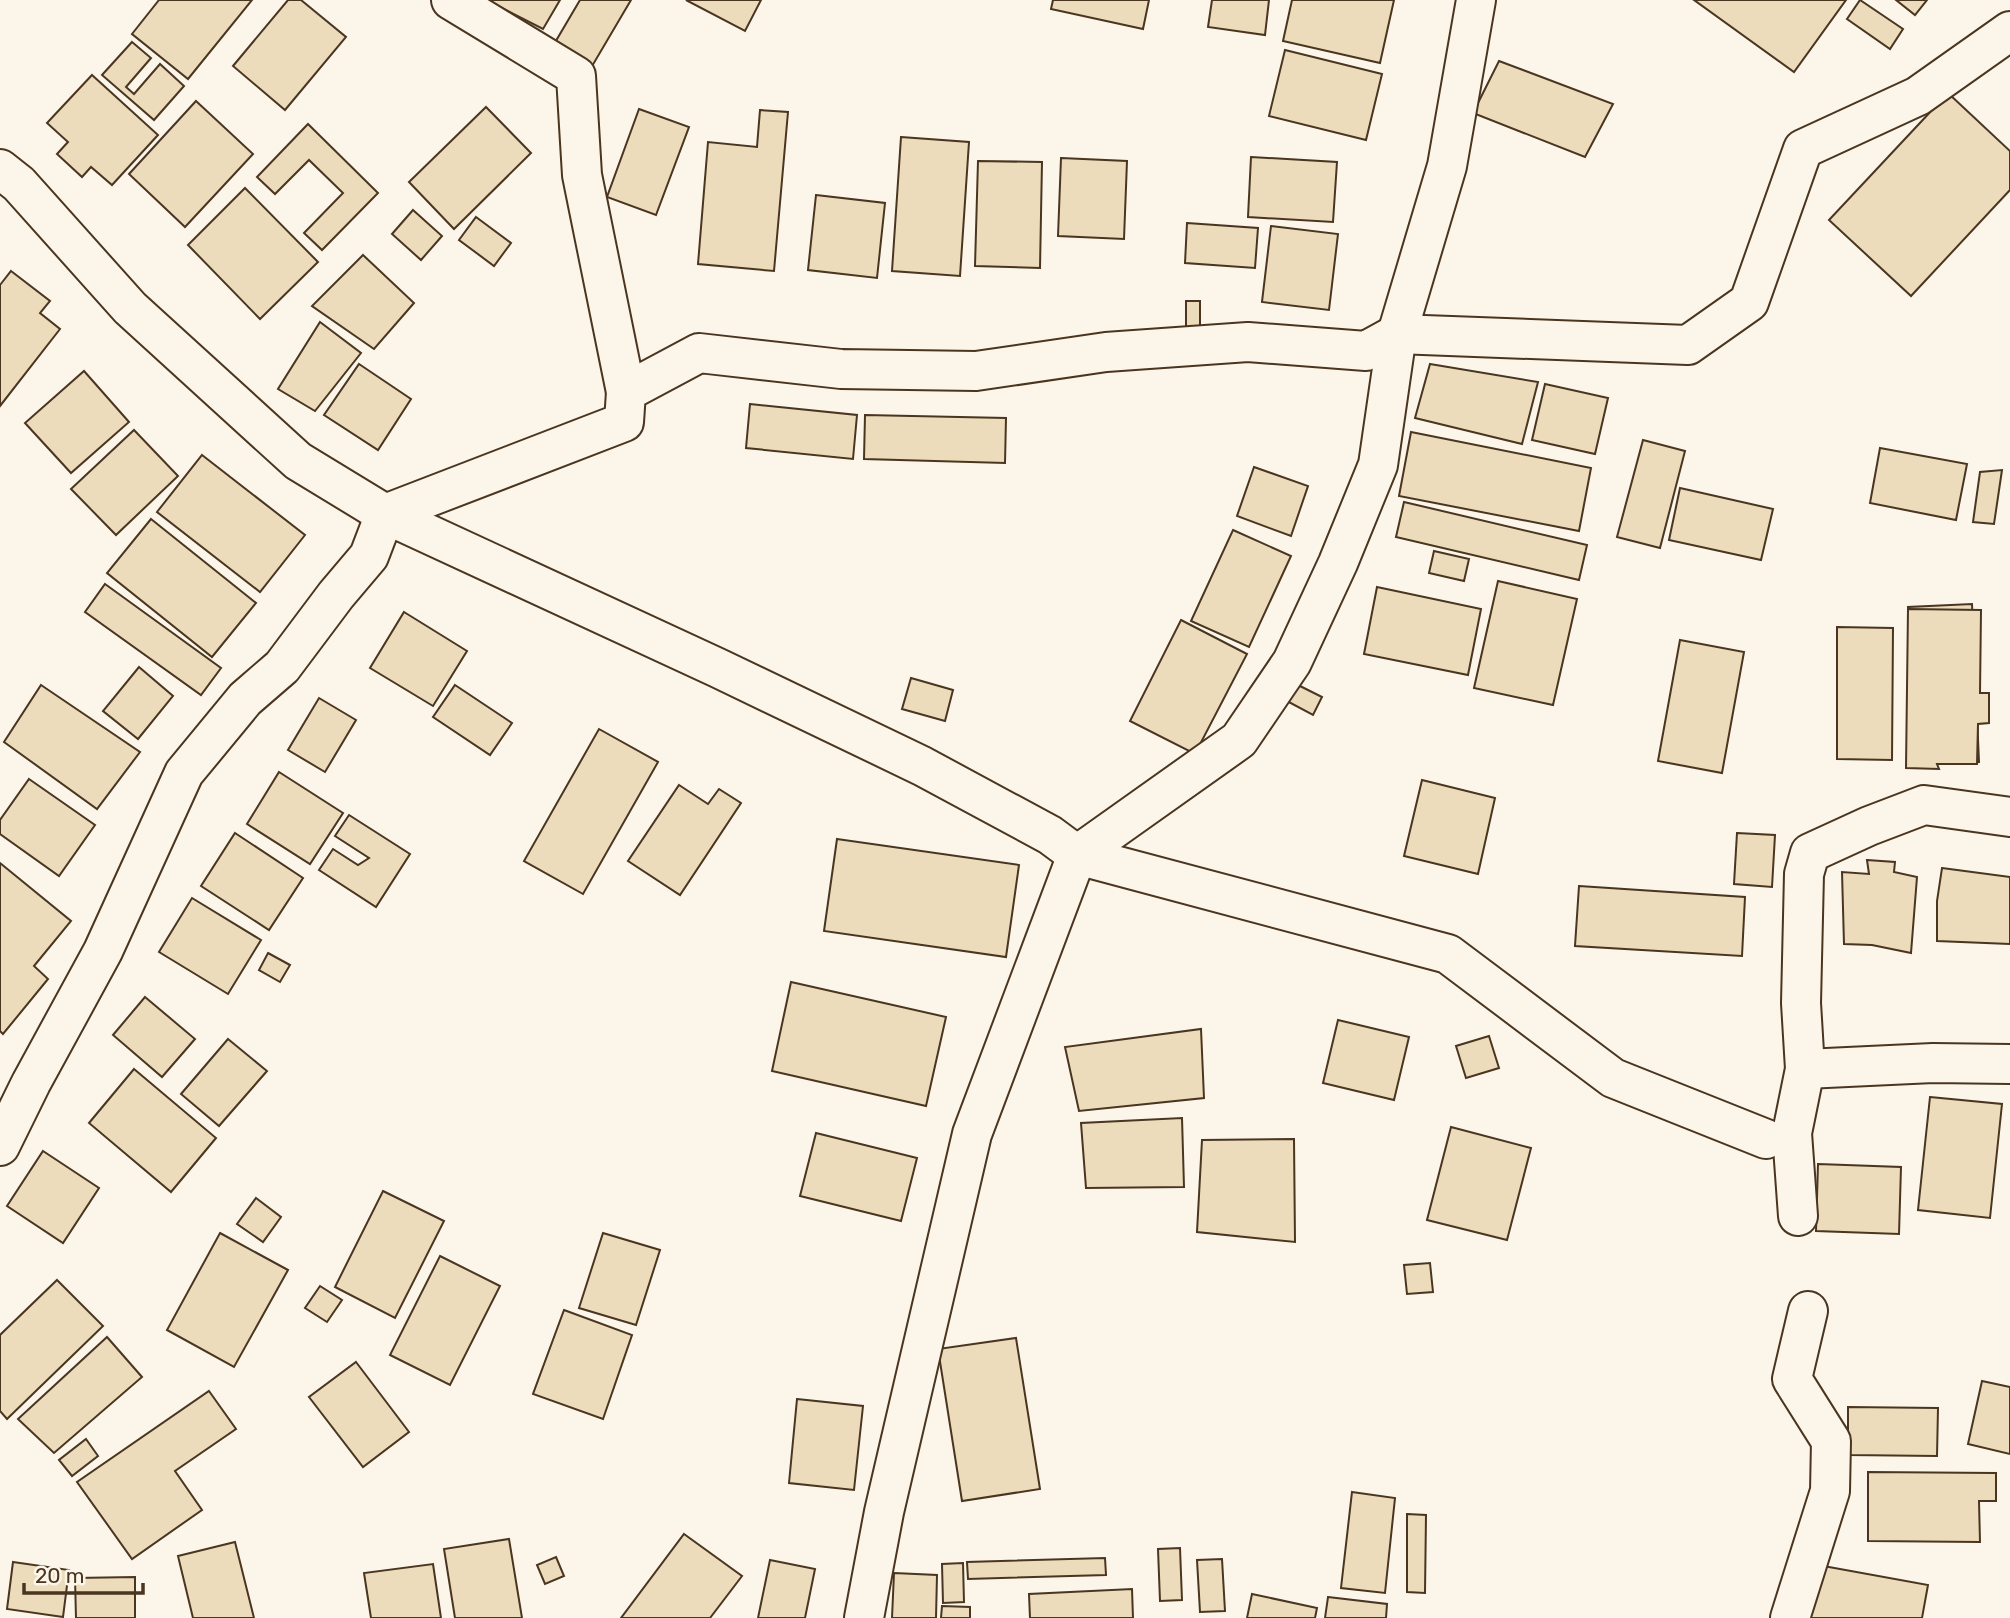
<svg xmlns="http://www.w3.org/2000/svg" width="2010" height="1618" font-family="Rubik,sans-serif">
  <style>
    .building { fill: #ecdcbc; stroke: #4a3520; stroke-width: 2 }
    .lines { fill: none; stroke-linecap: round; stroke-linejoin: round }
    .minor-casing { stroke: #4a3520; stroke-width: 42 }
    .minor { stroke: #fbf6e9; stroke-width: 38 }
  </style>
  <rect width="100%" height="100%" fill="#fbf6e9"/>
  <g class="building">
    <path d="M 159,0 L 252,0 L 188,79 L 132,34 Z"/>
    <path d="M 288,0 L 301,0 L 346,37 L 285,110 L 233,66 Z"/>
    <path d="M 486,0 L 560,0 L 543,29 Z"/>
    <path d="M 580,0 L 631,0 L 588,73 L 550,51 Z"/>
    <path d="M 686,0 L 761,0 L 745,31 Z"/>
    <path d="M 1053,0 L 1149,0 L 1143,29 L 1051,9 Z"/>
    <path d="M 1212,0 L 1269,0 L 1265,35 L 1208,27 Z"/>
    <path d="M 1292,0 L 1394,0 L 1380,63 L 1283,41 Z"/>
    <path d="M 1694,0 L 1846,0 L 1794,72 Z"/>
    <path d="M 1860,0 L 1903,29 L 1890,49 L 1847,19 Z"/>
    <path d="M 1896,0 L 1927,0 L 1915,15 Z"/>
    <path d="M 132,42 L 151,58 L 126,87 L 134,94 L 160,64 L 184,86 L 154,120 L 102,75 Z"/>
    <path d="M 1285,50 L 1382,74 L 1366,140 L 1269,116 Z"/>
    <path d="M 1499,61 L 1613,104 L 1585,157 L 1473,113 Z"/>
    <path d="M 92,75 L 158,135 L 112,185 L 91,167 L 82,177 L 57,154 L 68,142 L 47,123 Z"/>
    <path d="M 1948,93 L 2010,151 L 2010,190 L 1911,296 L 1829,220 Z"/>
    <path d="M 196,101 L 253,154 L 185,227 L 129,174 Z"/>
    <path d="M 486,107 L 531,153 L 454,229 L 409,182 Z"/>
    <path d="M 639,109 L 689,127 L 656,215 L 607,197 Z"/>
    <path d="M 760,110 L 788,112 L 774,271 L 698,264 L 708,142 L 757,147 Z"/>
    <path d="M 308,124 L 378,193 L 322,250 L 304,233 L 343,193 L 309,160 L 275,194 L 257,177 Z"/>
    <path d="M 901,137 L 969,142 L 960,276 L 892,271 Z"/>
    <path d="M 1251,157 L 1337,162 L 1333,222 L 1248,217 Z"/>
    <path d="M 1061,158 L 1127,161 L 1124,239 L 1058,236 Z"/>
    <path d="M 978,161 L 1042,162 L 1040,268 L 975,266 Z"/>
    <path d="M 245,188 L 318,262 L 260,319 L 188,245 Z"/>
    <path d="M 816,195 L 885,203 L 877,278 L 808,270 Z"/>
    <path d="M 413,210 L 442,236 L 421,260 L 392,234 Z"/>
    <path d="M 476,217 L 511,243 L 494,266 L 459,240 Z"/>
    <path d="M 1187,223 L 1258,228 L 1255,268 L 1185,263 Z"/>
    <path d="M 1271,226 L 1338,234 L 1329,310 L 1262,302 Z"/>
    <path d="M 363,255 L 414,303 L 374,349 L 312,306 Z"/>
    <path d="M 11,271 L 50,301 L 40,313 L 60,329 L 0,406 L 0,285 Z"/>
    <path d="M 1186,301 L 1200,301 L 1200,328 L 1186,327 Z"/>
    <path d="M 320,322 L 361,353 L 315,411 L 278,389 Z"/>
    <path d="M 359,364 L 411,399 L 378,450 L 324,415 Z"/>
    <path d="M 1430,364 L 1538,382 L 1522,444 L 1415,418 Z"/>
    <path d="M 84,371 L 129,422 L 71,473 L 25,423 Z"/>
    <path d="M 1545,384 L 1608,398 L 1595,454 L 1532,440 Z"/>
    <path d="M 750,404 L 857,415 L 853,459 L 746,448 Z"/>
    <path d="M 865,415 L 1006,418 L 1005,463 L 864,459 Z"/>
    <path d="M 134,430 L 178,476 L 116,535 L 71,489 Z"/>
    <path d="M 1411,432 L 1591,468 L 1579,531 L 1399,496 Z"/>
    <path d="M 1643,440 L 1685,451 L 1660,548 L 1617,537 Z"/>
    <path d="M 1880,448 L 1967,464 L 1956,520 L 1870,503 Z"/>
    <path d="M 202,455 L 305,535 L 260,592 L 157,512 Z"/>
    <path d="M 1254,467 L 1308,486 L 1291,536 L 1237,516 Z"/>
    <path d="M 2002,470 L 1994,524 L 1973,522 L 1980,472 Z"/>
    <path d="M 1680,488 L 1773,509 L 1761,560 L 1669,540 Z"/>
    <path d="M 1404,502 L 1587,545 L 1579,580 L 1396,537 Z"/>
    <path d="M 151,519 L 256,603 L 212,657 L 107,573 Z"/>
    <path d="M 1233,530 L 1291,556 L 1249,647 L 1191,621 Z"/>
    <path d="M 1434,551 L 1469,559 L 1464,581 L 1429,573 Z"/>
    <path d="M 1498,581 L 1577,599 L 1553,705 L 1474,688 Z"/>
    <path d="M 105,584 L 221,668 L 201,695 L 85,612 Z"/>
    <path d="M 1377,587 L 1481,609 L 1468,675 L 1364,654 Z"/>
    <path d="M 1972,604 L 1979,762 L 1915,765 L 1908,607 Z"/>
    <path d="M 1908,609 L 1981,610 L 1980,693 L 1989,693 L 1989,723 L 1978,724 L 1977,764 L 1937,764 L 1939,769 L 1906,768 Z"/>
    <path d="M 404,612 L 467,651 L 433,706 L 370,668 Z"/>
    <path d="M 1181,620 L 1247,654 L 1195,754 L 1130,721 Z"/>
    <path d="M 1837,627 L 1893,628 L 1892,760 L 1837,759 Z"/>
    <path d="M 1680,640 L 1744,652 L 1722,773 L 1658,761 Z"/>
    <path d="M 139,667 L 173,696 L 138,739 L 103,711 Z"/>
    <path d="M 911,678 L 953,690 L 945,721 L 902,709 Z"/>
    <path d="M 1294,683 L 1322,697 L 1313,715 L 1285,700 Z"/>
    <path d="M 41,685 L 140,752 L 97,809 L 4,742 Z"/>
    <path d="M 455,685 L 512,723 L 490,755 L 433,717 Z"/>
    <path d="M 319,698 L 356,720 L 325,772 L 288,750 Z"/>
    <path d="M 599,729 L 658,762 L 583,894 L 524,861 Z"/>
    <path d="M 279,772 L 343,813 L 310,864 L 247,824 Z"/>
    <path d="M 29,779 L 95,825 L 59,876 L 0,834 L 0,820 Z"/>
    <path d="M 1422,780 L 1495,798 L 1478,874 L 1404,856 Z"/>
    <path d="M 679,785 L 708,804 L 719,789 L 741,803 L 680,895 L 628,861 Z"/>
    <path d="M 349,815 L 410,854 L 376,907 L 319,870 L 333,849 L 358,865 L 369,858 L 335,836 Z"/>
    <path d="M 235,833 L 303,878 L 269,930 L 201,886 Z"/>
    <path d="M 1737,833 L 1775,835 L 1772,887 L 1734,884 Z"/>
    <path d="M 837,839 L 1019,865 L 1006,957 L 824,931 Z"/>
    <path d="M 1867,860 L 1895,862 L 1894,872 L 1917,877 L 1911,953 L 1872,945 L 1844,944 L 1842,872 L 1869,874 Z"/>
    <path d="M 0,863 L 71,921 L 34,966 L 48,979 L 3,1034 L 0,1031 Z"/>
    <path d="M 1942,868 L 2010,877 L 2010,944 L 1937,941 L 1937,901 Z"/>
    <path d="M 1579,886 L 1745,897 L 1742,956 L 1575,946 Z"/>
    <path d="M 192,898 L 261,940 L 228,994 L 159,952 Z"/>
    <path d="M 268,953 L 290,965 L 280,982 L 259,970 Z"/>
    <path d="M 791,982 L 946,1017 L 926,1106 L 772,1071 Z"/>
    <path d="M 145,997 L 195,1039 L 162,1077 L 113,1035 Z"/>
    <path d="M 1338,1020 L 1409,1037 L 1394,1100 L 1323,1083 Z"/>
    <path d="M 1201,1029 L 1204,1098 L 1079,1111 L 1065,1047 Z"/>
    <path d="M 1489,1036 L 1499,1068 L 1466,1078 L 1456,1046 Z"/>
    <path d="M 228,1039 L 267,1071 L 219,1126 L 181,1094 Z"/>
    <path d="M 134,1069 L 216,1138 L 171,1192 L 89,1123 Z"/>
    <path d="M 1930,1097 L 2002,1104 L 1990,1218 L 1918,1210 Z"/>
    <path d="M 1182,1118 L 1184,1187 L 1086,1188 L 1081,1123 Z"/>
    <path d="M 1451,1127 L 1531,1148 L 1507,1240 L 1427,1220 Z"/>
    <path d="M 816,1133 L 917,1158 L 901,1221 L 800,1196 Z"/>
    <path d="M 1294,1139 L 1295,1242 L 1197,1232 L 1202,1140 Z"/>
    <path d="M 43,1151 L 99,1188 L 63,1243 L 7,1206 Z"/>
    <path d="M 1818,1164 L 1901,1167 L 1899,1234 L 1816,1231 Z"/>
    <path d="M 383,1191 L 444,1221 L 395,1318 L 335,1287 Z"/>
    <path d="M 256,1198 L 281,1217 L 263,1242 L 237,1224 Z"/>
    <path d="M 220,1233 L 288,1270 L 234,1367 L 167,1330 Z"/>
    <path d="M 603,1233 L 660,1250 L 636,1325 L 579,1308 Z"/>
    <path d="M 440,1256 L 500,1286 L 450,1385 L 390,1355 Z"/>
    <path d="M 1430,1263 L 1433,1292 L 1407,1294 L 1404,1265 Z"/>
    <path d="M 57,1280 L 103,1326 L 7,1419 L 0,1411 L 0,1335 Z"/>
    <path d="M 320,1286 L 342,1300 L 327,1322 L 305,1308 Z"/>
    <path d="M 564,1310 L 632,1335 L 603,1419 L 533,1394 Z"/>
    <path d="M 107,1337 L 142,1377 L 54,1453 L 18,1419 Z"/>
    <path d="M 1016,1338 L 1040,1489 L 962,1501 L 938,1349 Z"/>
    <path d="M 356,1362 L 409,1432 L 363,1467 L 309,1397 Z"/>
    <path d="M 1982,1381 L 2010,1387 L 2010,1454 L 1968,1444 Z"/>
    <path d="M 209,1391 L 236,1429 L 175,1471 L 202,1510 L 132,1559 L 77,1482 Z"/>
    <path d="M 797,1399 L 863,1406 L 854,1490 L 789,1483 Z"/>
    <path d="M 1848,1407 L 1938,1408 L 1937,1456 L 1848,1455 Z"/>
    <path d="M 86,1439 L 98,1456 L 72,1476 L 59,1460 Z"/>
    <path d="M 1868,1472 L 1996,1473 L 1996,1501 L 1979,1501 L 1980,1542 L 1868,1541 Z"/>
    <path d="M 1352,1492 L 1395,1498 L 1385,1593 L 1341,1588 Z"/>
    <path d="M 1407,1514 L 1426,1515 L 1425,1593 L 1407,1592 Z"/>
    <path d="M 684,1534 L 742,1576 L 710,1618 L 621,1618 Z"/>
    <path d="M 509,1539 L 522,1618 L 455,1618 L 444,1549 Z"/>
    <path d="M 235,1542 L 254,1618 L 193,1618 L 178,1556 Z"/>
    <path d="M 1180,1548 L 1182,1600 L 1160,1601 L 1158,1549 Z"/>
    <path d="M 556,1557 L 564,1576 L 545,1584 L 537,1565 Z"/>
    <path d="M 1105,1558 L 1106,1575 L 968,1579 L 967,1562 Z"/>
    <path d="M 1222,1559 L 1225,1611 L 1200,1612 L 1197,1560 Z"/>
    <path d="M 770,1560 L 815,1569 L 805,1618 L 758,1618 Z"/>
    <path d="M 13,1562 L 69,1570 L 63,1617 L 7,1609 Z"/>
    <path d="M 963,1563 L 964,1602 L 943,1603 L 942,1564 Z"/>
    <path d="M 433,1564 L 441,1618 L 371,1618 L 364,1573 Z"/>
    <path d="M 1818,1565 L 1928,1585 L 1922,1618 L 1808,1618 Z"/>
    <path d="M 894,1573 L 937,1575 L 936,1618 L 892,1618 Z"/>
    <path d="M 135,1577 L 135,1618 L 76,1618 L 75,1578 Z"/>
    <path d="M 1132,1589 L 1133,1618 L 1030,1618 L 1029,1594 Z"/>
    <path d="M 1252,1594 L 1317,1608 L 1315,1618 L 1247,1618 Z"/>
    <path d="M 1328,1597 L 1387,1604 L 1386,1618 L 1325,1618 Z"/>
    <path d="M 942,1606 L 970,1607 L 970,1618 L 941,1618 Z"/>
  </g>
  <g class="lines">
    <defs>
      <g id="minor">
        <path d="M 451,0 L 576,76 L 582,175 L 626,392"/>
        <path d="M 0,169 L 19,184 L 130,308 L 298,461 L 385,514 L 718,668 L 922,766 L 1050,835 L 1077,855 L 1448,954 L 1613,1078 L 1766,1139"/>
        <path d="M 1805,1069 L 1933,1063 L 2010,1064"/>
        <path d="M 0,1146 L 31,1083 L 103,951 L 184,773 L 245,699 L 282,667 L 336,595 L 369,556 L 385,514 L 624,422 L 626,392 L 699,353 L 841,369 L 976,371 L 1106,352 L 1248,342 L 1366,351 L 1397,334 L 1688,345 L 1749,302 L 1803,149 L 1918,96 L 2010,31"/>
        <path d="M 1798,1216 L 1792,1133 L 1805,1069 L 1801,1003 L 1804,874 L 1810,853 L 1869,826 L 1924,805 L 2010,817"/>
        <path d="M 864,1618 L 884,1512 L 972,1134 L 1077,855 L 1239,740 L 1292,662 L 1338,563 L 1378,465 L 1397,334 L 1447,166 L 1476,0"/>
        <path d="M 1790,1618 L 1830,1491 L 1831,1441 L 1792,1379 L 1808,1311"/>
      </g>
    </defs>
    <use href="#minor" class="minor-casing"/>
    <use href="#minor" class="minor"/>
  </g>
  <path d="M24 1583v10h119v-10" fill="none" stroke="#4a3520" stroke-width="3.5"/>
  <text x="35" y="1583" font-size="21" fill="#4a3520" stroke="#fbf6e9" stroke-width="5" paint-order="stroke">20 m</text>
</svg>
